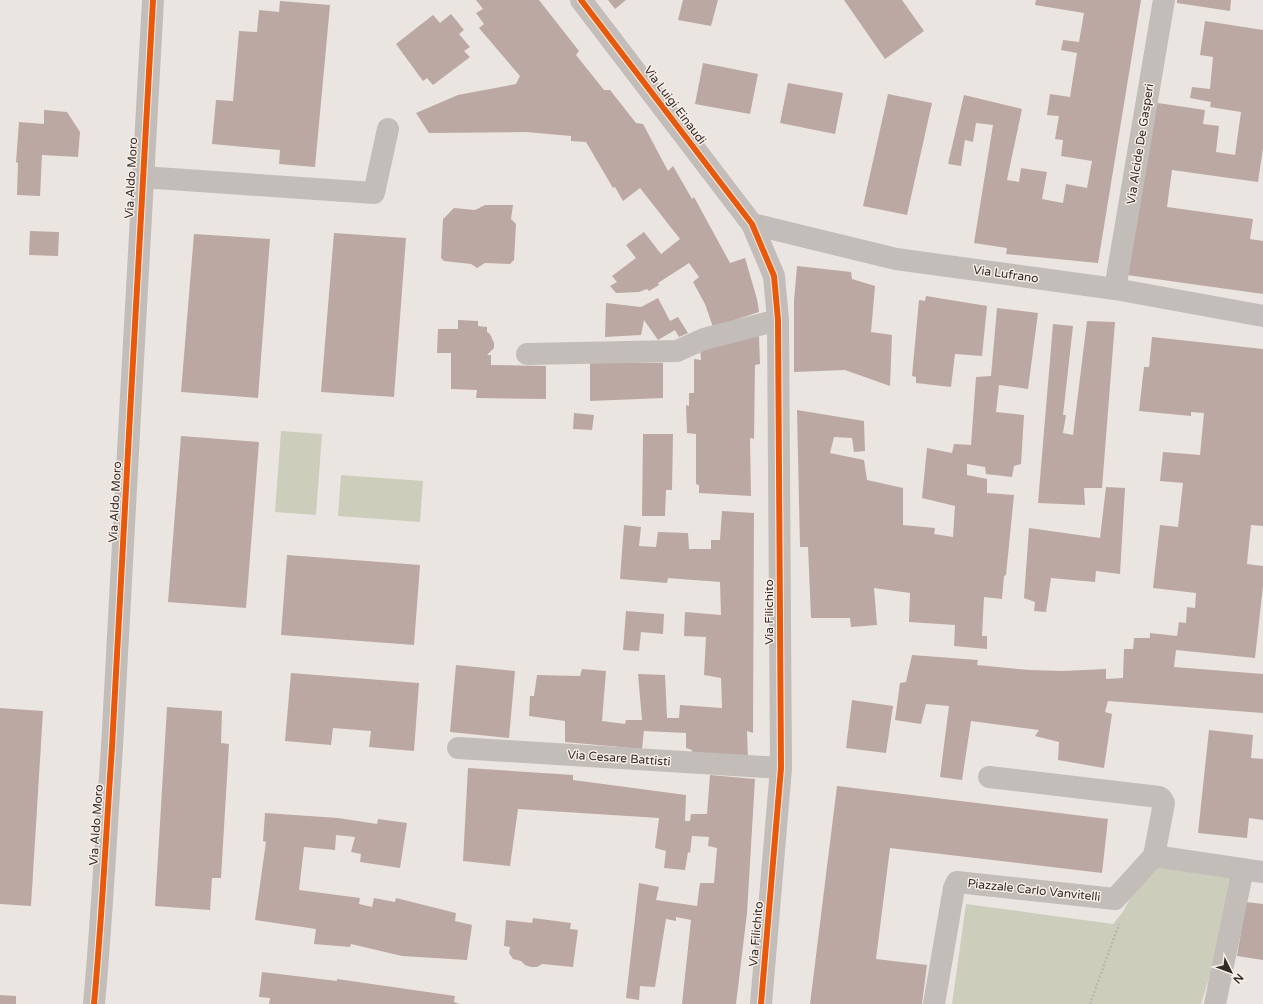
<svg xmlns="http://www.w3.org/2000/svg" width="1263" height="1004" font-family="'Varela Round',sans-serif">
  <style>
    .green { fill: #cccebb }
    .building { fill: #bca8a3 }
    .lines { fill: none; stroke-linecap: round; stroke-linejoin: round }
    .path { stroke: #bcb5b1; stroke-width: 2.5; stroke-dasharray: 2 2; stroke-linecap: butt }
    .minor { stroke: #c3bdb9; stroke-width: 22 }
    .tertiary { stroke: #c3bdb9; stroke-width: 22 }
    .cycleway-casing { stroke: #f7eee7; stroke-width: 8 }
    .cycleway { stroke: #e8590c; stroke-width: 6 }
    .labels { text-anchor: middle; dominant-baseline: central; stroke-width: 3; stroke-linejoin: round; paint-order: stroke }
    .street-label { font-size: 12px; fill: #332a28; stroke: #f7eee7 }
  </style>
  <rect width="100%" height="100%" fill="#eae5e0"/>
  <g class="green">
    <path d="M 281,431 L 322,434 L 316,515 L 275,512 Z"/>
    <path d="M 341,475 L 423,481 L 420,522 L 338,516 Z"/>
    <path d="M 1154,856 L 1243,869 L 1201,1004 L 952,1004 L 966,904 L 1113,924 L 1122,913 Z"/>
  </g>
  <g class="building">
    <path d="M 476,0 L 539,0 L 579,51 L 576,55 L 604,90 L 610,90 L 636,123 L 643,124 L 668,171 L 673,166 L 692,199 L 694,197 L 730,263 L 745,258 L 757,299 L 759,312 L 713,327 L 705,304 L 693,282 L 699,277 L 689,263 L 658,283 L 659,285 L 649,291 L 647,289 L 639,292 L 616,293 L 610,286 L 617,282 L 612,276 L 636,258 L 626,245 L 644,232 L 661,254 L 680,239 L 640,188 L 623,201 L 615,187 L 613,188 L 586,142 L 571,141 L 571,136 L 526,132 L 429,133 L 416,113 L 458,95 L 516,84 L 520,76 L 479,28 L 484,24 L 476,13 L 483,9 Z"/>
    <path d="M 608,0 L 626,0 L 615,9 Z"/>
    <path d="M 683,0 L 718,0 L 711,26 L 678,20 Z"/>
    <path d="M 844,0 L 902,0 L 924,31 L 885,59 Z"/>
    <path d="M 1036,0 L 1141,0 L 1098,263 L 1006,254 L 1007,248 L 974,243 L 993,125 L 976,123 L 973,142 L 965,140 L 961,166 L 948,164 L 964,95 L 1022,109 L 1007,180 L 1019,182 L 1021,168 L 1047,172 L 1042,199 L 1063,203 L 1066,184 L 1087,188 L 1092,161 L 1061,156 L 1063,140 L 1055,139 L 1059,116 L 1047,115 L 1050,94 L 1070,97 L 1077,53 L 1061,50 L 1063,40 L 1079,42 L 1084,13 L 1035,5 Z"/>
    <path d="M 1177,0 L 1231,0 L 1230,11 L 1177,3 Z"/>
    <path d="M 280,1 L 330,5 L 315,167 L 279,164 L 280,150 L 212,144 L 216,100 L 233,101 L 239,31 L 257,32 L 259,10 L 279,12 Z"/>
    <path d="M 451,14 L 464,30 L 459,34 L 470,47 L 464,51 L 470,57 L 433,85 L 427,78 L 423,81 L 396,44 L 433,15 L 440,23 Z"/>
    <path d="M 1205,21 L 1263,30 L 1263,148 L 1258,182 L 1172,170 L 1167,207 L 1253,219 L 1250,239 L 1263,241 L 1263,294 L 1127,275 L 1151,102 L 1205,110 L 1203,124 L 1219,126 L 1216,152 L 1235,155 L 1241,112 L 1210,107 L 1211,102 L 1190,98 L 1192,87 L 1210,89 L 1213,57 L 1200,55 Z"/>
    <path d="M 703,63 L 758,74 L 750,114 L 695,104 Z"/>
    <path d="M 788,83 L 843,93 L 835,134 L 780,123 Z"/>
    <path d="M 888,94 L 932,103 L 907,215 L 863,206 Z"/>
    <path d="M 44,110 L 67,112 L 80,132 L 78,157 L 42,155 L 40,196 L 17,195 L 18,163 L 16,162 L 19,122 L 44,124 Z"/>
    <path d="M 485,205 L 513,205 L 511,219 L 516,224 L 514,260 L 510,264 L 485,263 L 477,268 L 471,264 L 444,261 L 441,258 L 443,219 L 454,208 L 475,210 Z"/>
    <path d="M 30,231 L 59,232 L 58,256 L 29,255 Z"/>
    <path d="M 334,233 L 406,238 L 394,397 L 321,392 Z"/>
    <path d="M 194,234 L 270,239 L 258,398 L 181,392 Z"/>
    <path d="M 797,266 L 851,272 L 852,279 L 875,286 L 871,332 L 892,335 L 890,386 L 845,370 L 794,372 L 794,301 Z"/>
    <path d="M 926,296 L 987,306 L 982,356 L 955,354 L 951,387 L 916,383 L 916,377 L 912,376 L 919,300 L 925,301 Z"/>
    <path d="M 658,298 L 670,321 L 678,317 L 688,333 L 679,337 L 675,330 L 658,340 L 644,320 L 641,335 L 605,337 L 606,303 L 641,307 Z"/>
    <path d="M 997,308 L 1038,313 L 1028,389 L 999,385 L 996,412 L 1024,415 L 1021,464 L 1014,466 L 1012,477 L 986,474 L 985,467 L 967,464 L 967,475 L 987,479 L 987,493 L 1014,495 L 1006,575 L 1004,576 L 1002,599 L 984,597 L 982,636 L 987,636 L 987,649 L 954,646 L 955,625 L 909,622 L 910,593 L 874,588 L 877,625 L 851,627 L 850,618 L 811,618 L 808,547 L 800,547 L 797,410 L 864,421 L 865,451 L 854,452 L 852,438 L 834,437 L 830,453 L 864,460 L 867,480 L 903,488 L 903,525 L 935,528 L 934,534 L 953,537 L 955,506 L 922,498 L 927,448 L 952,453 L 954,444 L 971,445 L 976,377 L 991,376 Z"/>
    <path d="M 458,320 L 478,321 L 478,326 L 487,327 L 487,332 L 490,334 L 494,343 L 494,348 L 487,355 L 491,355 L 491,365 L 546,366 L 546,399 L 476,398 L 477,390 L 451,389 L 451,353 L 437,353 L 438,329 L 458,329 Z"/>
    <path d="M 1087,321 L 1115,322 L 1102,488 L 1084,488 L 1085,505 L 1038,503 L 1053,324 L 1073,326 L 1063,415 L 1066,415 L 1063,433 L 1073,435 Z"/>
    <path d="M 759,336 L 760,364 L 755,365 L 754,439 L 750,438 L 751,496 L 699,493 L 699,485 L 696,484 L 696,434 L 687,433 L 686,405 L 689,406 L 689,393 L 694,393 L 694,359 L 701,360 L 700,347 Z"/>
    <path d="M 1152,337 L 1263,349 L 1263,526 L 1251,525 L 1247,564 L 1263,566 L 1263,586 L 1255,658 L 1176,650 L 1174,667 L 1263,674 L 1263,713 L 1108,701 L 1105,712 L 1112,714 L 1104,768 L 1058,760 L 1059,742 L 1035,736 L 1039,730 L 971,721 L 962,780 L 940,777 L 949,706 L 926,704 L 921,724 L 895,720 L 900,683 L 906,682 L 912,655 L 978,660 L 977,665 L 1029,670 L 1063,671 L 1106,669 L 1106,679 L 1123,678 L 1124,649 L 1133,649 L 1134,638 L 1150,638 L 1150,633 L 1177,636 L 1179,622 L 1186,623 L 1187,607 L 1195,608 L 1196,593 L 1153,588 L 1160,525 L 1178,527 L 1183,483 L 1160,481 L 1163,452 L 1200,455 L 1204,413 L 1191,412 L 1191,416 L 1139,411 L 1144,367 L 1149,367 Z"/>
    <path d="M 590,362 L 663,363 L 663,398 L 590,401 Z"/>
    <path d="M 574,413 L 594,415 L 592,430 L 573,429 Z"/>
    <path d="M 643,434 L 673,434 L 672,490 L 666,490 L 665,516 L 642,516 Z"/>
    <path d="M 181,436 L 259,442 L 246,608 L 168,602 Z"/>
    <path d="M 1106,487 L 1125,488 L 1120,574 L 1096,571 L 1095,582 L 1051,578 L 1046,612 L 1034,611 L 1035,602 L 1024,598 L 1029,528 L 1100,538 Z"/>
    <path d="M 722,511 L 754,513 L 753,733 L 747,731 L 748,759 L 692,756 L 692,750 L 686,748 L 686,733 L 644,731 L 642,749 L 565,742 L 565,721 L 529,716 L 530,696 L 534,696 L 537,675 L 580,676 L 582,669 L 606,671 L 602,721 L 625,724 L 626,720 L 642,720 L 638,674 L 665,675 L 667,718 L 679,718 L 680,705 L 722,708 L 721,678 L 704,675 L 706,637 L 684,636 L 685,612 L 721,615 L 720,582 L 668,578 L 667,583 L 620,579 L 624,525 L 641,527 L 639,546 L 656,547 L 658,532 L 688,533 L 689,549 L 711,549 L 711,540 L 720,540 Z"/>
    <path d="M 287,555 L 420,565 L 414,645 L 281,635 Z"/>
    <path d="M 626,611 L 664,614 L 663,634 L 641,632 L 639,651 L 623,650 Z"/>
    <path d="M 456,665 L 515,671 L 509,738 L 450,732 Z"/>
    <path d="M 291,673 L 419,683 L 414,751 L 369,747 L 371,731 L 333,728 L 331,745 L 285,741 Z"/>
    <path d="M 852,700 L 893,706 L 886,753 L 846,748 Z"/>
    <path d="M 167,707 L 222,711 L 221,743 L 229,744 L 221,878 L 212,878 L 210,910 L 155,906 Z"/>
    <path d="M 0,708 L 43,711 L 31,906 L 0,904 Z"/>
    <path d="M 1209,730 L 1253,735 L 1251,758 L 1263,759 L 1263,820 L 1249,818 L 1247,838 L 1198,833 Z"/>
    <path d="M 468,768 L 573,775 L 573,780 L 686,795 L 685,821 L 690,821 L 691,814 L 707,814 L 710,775 L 755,779 L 747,913 L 736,1004 L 682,1004 L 691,920 L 676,917 L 676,921 L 666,919 L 655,987 L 640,986 L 639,1000 L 626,998 L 639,883 L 659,887 L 656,900 L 697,906 L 700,883 L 714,883 L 717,848 L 708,846 L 709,837 L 692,836 L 690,853 L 688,852 L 685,870 L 664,868 L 666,851 L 655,848 L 659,818 L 518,809 L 510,866 L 463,861 Z"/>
    <path d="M 837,786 L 1108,819 L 1102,873 L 890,848 L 876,959 L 927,965 L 922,1004 L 810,1004 Z"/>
    <path d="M 265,813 L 338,818 L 377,824 L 378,819 L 407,823 L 400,868 L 360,862 L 361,854 L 351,852 L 355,837 L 336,835 L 335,850 L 304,847 L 299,890 L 360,898 L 359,904 L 372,907 L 374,898 L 395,902 L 396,898 L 456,913 L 455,921 L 472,925 L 467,960 L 402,956 L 351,944 L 350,947 L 314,944 L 316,929 L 255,920 L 266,842 L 263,841 Z"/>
    <path d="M 1246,902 L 1263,904 L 1263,960 L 1237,956 Z"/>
    <path d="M 533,918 L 571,923 L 570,929 L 578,930 L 573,967 L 542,964 L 537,967 L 531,967 L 525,965 L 521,961 L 513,959 L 509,953 L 510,947 L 504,946 L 506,920 L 532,923 Z"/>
    <path d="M 262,972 L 337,981 L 337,979 L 455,996 L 454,1002 L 460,1004 L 269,1004 L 270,998 L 259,997 Z"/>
    <path d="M 0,995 L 16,996 L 16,1004 L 0,1004 Z"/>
  </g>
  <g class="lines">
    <path class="path" d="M 1090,1004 L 1119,924"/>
    <g class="minor">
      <path d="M 142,177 L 374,193 L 388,129"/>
      <path d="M 752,224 L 896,259 L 1115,289 L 1263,316"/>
      <path d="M 1115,289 L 1164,0"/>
      <path d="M 527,354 L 677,351 L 704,339 L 778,320"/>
      <path d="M 458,748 L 781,768"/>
      <path d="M 989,777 L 1159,797 L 1161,798 L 1164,803 L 1154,856 L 1263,872"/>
      <path d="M 94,1004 C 102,918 106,833 112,747 C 127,498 137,249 153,0"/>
      <path d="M 934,1004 L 954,888 L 957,882 L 1115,899 L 1154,856"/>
      <path d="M 1215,1004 L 1243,869"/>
    </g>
    <path class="tertiary" d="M 581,0 L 752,224 L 774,276 L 778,320 L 781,768 L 761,1004"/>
    <defs>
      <g id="cycleway">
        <path d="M 581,0 L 752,224 L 774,276 L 778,320 L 781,768 L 761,1004"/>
        <path d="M 94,1004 C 102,918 106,833 112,747 C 127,498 137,249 153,0"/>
      </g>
    </defs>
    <use href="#cycleway" class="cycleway-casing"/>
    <use href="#cycleway" class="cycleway"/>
  </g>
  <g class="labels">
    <g class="street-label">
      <text transform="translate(675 105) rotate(53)">Via Luigi Einaudi</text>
      <text transform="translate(1140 144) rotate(-81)">Via Alcide De Gasperi</text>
      <text transform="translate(131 178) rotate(-87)">Via Aldo Moro</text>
      <text transform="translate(1006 274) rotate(8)">Via Lufrano</text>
      <text transform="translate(115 502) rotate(-87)">Via Aldo Moro</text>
      <text transform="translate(769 612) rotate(-90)">Via Filichito</text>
      <text transform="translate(619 758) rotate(4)">Via Cesare Battisti</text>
      <text transform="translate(96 825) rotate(-86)">Via Aldo Moro</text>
      <text transform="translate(1034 890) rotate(6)">Piazzale Carlo Vanvitelli</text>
      <text transform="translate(756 934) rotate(-85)">Via Filichito</text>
    </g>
  </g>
  <g transform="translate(1231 972) rotate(132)" stroke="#f7eee7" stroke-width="3" paint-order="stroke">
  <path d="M0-3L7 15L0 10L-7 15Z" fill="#332a28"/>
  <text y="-6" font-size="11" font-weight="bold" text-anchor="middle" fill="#332a28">N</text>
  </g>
</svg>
